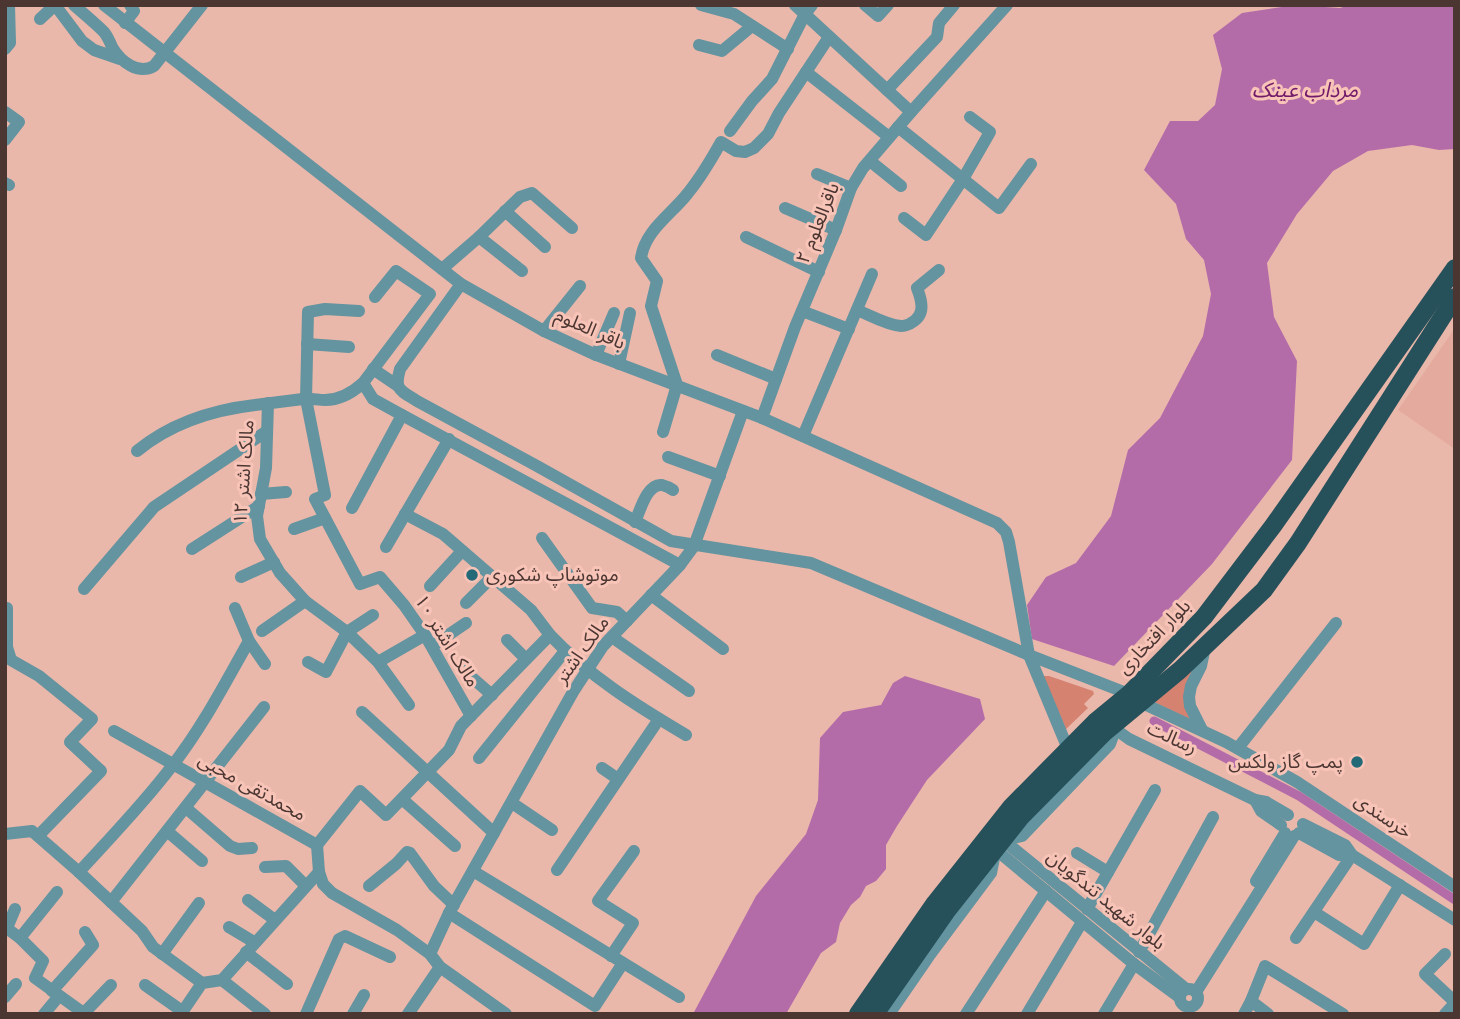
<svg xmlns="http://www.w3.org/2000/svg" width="1460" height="1019" font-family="Georgia,'Noto Sans Arabic',serif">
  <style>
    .built { fill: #e4aa9d }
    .green { fill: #d58270 }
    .water { fill: #b46ca9 }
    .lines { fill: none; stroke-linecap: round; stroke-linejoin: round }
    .canal { stroke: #b46ca9; stroke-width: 9 }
    .minor { stroke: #63949f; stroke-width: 12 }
    .highway { stroke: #27515a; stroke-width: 18 }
    .poi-dot { fill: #236a78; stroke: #f8c4b8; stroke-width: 2.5 }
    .labels { text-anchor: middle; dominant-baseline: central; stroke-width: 6; stroke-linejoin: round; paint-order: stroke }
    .street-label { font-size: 19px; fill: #4b3632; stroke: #f8c4b8 }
    .poi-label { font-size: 19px; fill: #4b3632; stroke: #f8c4b8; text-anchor: start }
    .water-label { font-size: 21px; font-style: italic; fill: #721a69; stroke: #f8c4b8 }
  </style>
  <rect width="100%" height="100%" fill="#eab7ab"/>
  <path class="built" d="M 1455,328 L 1455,449 L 1398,410 Z"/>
  <g class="green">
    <path d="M 1193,670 L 1190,719 L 1154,702 Z"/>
    <path d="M 1043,676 L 1049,676 L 1093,691 L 1094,694 L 1084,704 L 1088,708 L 1066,729 Z"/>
  </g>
  <g class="water">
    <path d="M 1295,5 L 1340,8 L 1349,5 L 1455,5 L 1455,149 L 1439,150 L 1412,145 L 1368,151 L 1333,171 L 1297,214 L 1267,263 L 1274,317 L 1297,361 L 1292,460 L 1212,564 L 1114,666 L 1032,639 L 1027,605 L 1046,577 L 1076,563 L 1111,516 L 1128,450 L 1160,418 L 1203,336 L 1211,294 L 1204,260 L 1186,239 L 1176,204 L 1144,170 L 1170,121 L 1198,121 L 1215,105 L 1222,69 L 1213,35 L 1242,13 Z"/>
    <path d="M 905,676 L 980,699 L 985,719 L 927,780 L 897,826 L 886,845 L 886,869 L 876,881 L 866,886 L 860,897 L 851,905 L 840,923 L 836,942 L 821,953 L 786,1014 L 693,1014 L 756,896 L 806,834 L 818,800 L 820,738 L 843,712 L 881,705 L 893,683 Z"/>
  </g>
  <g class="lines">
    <path class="canal" d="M 1154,721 L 1299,796 L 1455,900"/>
    <g class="minor">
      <path d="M 74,5 C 84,14 95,23 104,32 C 108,37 110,42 112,47 C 121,62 138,75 154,66 L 202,5"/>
      <path d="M 104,5 L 461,284 L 544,331 L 596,355 L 762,418 L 997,523 L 1006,532 L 1009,542 L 1029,655 L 1068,749"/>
      <path d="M 701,5 L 734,14 L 788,49"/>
      <path d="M 795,5 L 911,112"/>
      <path d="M 865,5 L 878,16 L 888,5"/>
      <path d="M 40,19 L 55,5 L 82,41 L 94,50 L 120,59"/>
      <path d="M 125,23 L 134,11 L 130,5"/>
      <path d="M 699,45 L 722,51 L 752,26"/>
      <path d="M 5,49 L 10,43 L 9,5"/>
      <path d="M 806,72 L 889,137"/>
      <path d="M 887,90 L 937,37 L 939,23 L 954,5"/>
      <path d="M 5,112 L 19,122 L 5,140"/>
      <path d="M 898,127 L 999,208 L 1031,164"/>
      <path d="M 730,131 L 752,101 L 772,79 L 805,14 L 812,5"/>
      <path d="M 870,161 L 901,186"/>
      <path d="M 817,174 L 851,188"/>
      <path d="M 5,183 L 9,185"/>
      <path d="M 785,208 L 836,230"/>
      <path d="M 505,211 L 545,247"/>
      <path d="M 904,218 L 926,235 L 963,179 L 990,132 L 970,117"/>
      <path d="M 479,237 L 522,271"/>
      <path d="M 746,237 L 819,272"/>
      <path d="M 442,269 L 479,237 L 520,197 L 532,193 L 572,228"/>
      <path d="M 461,284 L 400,369 C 394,390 400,390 417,401 L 537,466 L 671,541 L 811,563 L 1029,655 L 1129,694"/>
      <path d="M 857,310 C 870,315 886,325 901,326 C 903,326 909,325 911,323 C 926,315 922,301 917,288 L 939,270"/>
      <path d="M 359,311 L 325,309 L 308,312 L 306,399 L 325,495 L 315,499 L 360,584 L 380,577 L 404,605 L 425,635 L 471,716"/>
      <path d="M 802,311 L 849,329"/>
      <path d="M 544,331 L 580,286"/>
      <path d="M 307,344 L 349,347"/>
      <path d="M 596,355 L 614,313"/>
      <path d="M 717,355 L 776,379"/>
      <path d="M 619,364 L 630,313"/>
      <path d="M 373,369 L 398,386"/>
      <path d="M 363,383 L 373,399 L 402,415 L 680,565"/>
      <path d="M 268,403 L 266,468 L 257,516 L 260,539 L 280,573 L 305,601 L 347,632 L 378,662 L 409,705"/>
      <path d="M 762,418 L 795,327 L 836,230 L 851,188 L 863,168 L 911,112 L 1007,5"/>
      <path d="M 663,432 L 677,385 L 651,306 L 657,281 L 641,258 C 645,230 672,214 688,193 C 701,177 711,160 721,142 L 736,151 L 745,152 L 754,148 L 768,134 L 779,113 L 829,37"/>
      <path d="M 803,436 L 872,274"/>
      <path d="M 137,451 C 171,423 212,410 255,405 C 271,403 287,401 303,399 C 310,398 318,400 325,400 C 340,400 352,393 363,383 L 430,294 L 396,271 L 375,297"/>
      <path d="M 668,457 L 720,476"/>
      <path d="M 261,494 L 286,492"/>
      <path d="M 352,508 L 402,415"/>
      <path d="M 405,514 L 443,534 L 531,610 L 550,635"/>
      <path d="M 635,522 C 640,511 647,483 662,485 C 666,486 670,488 673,490"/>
      <path d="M 294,529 L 325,518"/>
      <path d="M 542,538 L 592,608 L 617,612 L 627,621"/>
      <path d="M 386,547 L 449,439"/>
      <path d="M 192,549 L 259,506"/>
      <path d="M 241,577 L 274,562"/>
      <path d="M 430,586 L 462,551"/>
      <path d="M 84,589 L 154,507 L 267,431"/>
      <path d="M 651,595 L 723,649"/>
      <path d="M 466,603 L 492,577"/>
      <path d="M 7,608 L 7,647 L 11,660 L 39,676 L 92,719 L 70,742 L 101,771 L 38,836"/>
      <path d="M 235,608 L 249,641 L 265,664"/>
      <path d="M 262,631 L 305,601"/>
      <path d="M 612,637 L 689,691"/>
      <path d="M 507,640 L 526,659"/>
      <path d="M 432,646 L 466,623"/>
      <path d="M 308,662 L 326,672 L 347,632 L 373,615"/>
      <path d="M 378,662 L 425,635"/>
      <path d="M 463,665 L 469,675 L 492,695"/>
      <path d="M 1140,702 L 1226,742 L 1297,782 L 1455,887"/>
      <path d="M 362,712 L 494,833"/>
      <path d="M 1111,726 L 1129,739 L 1255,800 L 1266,802 L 1288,815"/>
      <path d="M 1202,730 L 1190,706 L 1189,697 L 1191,686 L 1201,666 L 1205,647"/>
      <path d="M 114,731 L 317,845 L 319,872 L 323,884 L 332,893 L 397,930 L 430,954 L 440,967 L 506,1014"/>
      <path d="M 1238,748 L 1336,623"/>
      <path d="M 479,758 L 565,651"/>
      <path d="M 602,768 L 618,779"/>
      <path d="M 402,799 L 455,846"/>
      <path d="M 1255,800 L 1261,811 L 1281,825"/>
      <path d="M 512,803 L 552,830"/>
      <path d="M 186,808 L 230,846 L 238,849 L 252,848"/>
      <path d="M 1303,824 L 1345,845 L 1352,855 L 1455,920"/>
      <path d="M 167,831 L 202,861"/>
      <path d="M 1299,833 L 1339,855 L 1352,855"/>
      <path d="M 5,834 L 32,831 L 79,872 L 142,931 L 153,947 L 202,983"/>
      <path d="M 1003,840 L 1186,989"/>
      <path d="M 1003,840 L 1022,836 L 1110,744 L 1113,736 L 1111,726"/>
      <path d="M 317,845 L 360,791 L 386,815 L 449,750 L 461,726 L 550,635 C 589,676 637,706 686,735"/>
      <path d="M 995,849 L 1134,964 L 1179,997"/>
      <path d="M 1077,853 L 1108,872"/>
      <path d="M 265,867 L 286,866 L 306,886"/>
      <path d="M 557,870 L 659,719"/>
      <path d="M 473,871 L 679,997"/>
      <path d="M 79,872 C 111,837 144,803 172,766 C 202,728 225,683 249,641"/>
      <path d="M 1256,881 L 1285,833"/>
      <path d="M 369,886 L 396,864 L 407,852 L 410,853 L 434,886 L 454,905"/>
      <path d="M 248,900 L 275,920"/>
      <path d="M 111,902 L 264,707"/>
      <path d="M 1087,909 L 1155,790"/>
      <path d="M 1314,912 L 1364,944 L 1400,885"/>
      <path d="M 449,913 L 595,1006 L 623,963"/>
      <path d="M 5,927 L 20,938 L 43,961 L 35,978 L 85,1014"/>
      <path d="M 229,927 L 254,942"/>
      <path d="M 7,928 L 15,909"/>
      <path d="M 20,938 L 57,892"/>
      <path d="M 1296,938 L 1352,855"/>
      <path d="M 246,952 L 287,984"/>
      <path d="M 1139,952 L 1213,817"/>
      <path d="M 162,954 L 199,903"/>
      <path d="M 430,954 L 449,913 L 573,692 L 603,646 L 680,565 L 694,546 L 743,411"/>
      <path d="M 1445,954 L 1425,974 L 1455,1002"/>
      <path d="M 611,956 L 633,923 L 598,901 L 634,851"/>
      <path d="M 222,980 L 265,1014"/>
      <path d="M 145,985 L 182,1011"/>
      <circle cx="1189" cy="998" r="9"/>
      <path d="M 52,991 L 93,945 L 85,932"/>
      <path d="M 1196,992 L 1294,836"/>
      <path d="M 5,997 L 16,984"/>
      <path d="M 1251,1001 L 1265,966 L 1343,1014"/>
      <path d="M 84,1013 L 111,985"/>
      <path d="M 44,1014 L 59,996"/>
      <path d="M 181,1014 L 202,983 L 222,980 L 319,872"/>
      <path d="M 306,1014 L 339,939 L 345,936 L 390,957"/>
      <path d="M 353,1014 L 364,995"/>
      <path d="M 408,1014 L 440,967"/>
      <path d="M 889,1014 L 929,956 L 991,873 L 995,853"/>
      <path d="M 966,1014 L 1046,891"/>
      <path d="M 1027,1014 L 1082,922"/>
      <path d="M 1104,1014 L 1134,964"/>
      <path d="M 1244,1014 L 1251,1001 L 1268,1014"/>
      <path d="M 1445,1014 L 1455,1003"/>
    </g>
    <g class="highway">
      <path d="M 858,1014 L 935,903 L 1011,807 L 1095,722 L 1129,694 L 1204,617 L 1273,526 L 1455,268"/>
      <path d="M 875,1014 L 946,912 L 1021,817 L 1105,732 L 1180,670 L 1264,590 L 1298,543 L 1455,297"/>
    </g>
  </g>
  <g class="poi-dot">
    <circle cx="472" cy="575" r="7"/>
    <circle cx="1357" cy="762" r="7"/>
  </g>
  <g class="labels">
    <g class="street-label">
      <text transform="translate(818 223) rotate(-68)">باقرالعلوم ۲</text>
      <text transform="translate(590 329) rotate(24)">باقر العلوم</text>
      <text transform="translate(244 472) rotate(-86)">مالک اشتر ۱۲</text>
      <text transform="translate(1154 637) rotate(-46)">بلوار افتخاری</text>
      <text transform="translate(447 641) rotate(58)">مالک اشتر ۱۰</text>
      <text transform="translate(582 650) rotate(-54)">مالک اشتر</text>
      <text transform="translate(1172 738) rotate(25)">رسالت</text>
      <text transform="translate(252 787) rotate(29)">محمدتقی محبی</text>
      <text transform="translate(1383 816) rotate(34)">خرسندی</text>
      <text transform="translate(1106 900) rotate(39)">بلوار شهید تندگویان</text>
    </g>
    <g class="poi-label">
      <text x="486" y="575">موتوشاپ شکوری</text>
      <text x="1343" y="762" text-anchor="end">پمپ گاز ولکس</text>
    </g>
    <g class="water-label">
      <text x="1305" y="90">مرداب عینک</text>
    </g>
  </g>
  <rect width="1460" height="1019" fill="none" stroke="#4b3632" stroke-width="14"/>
</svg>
